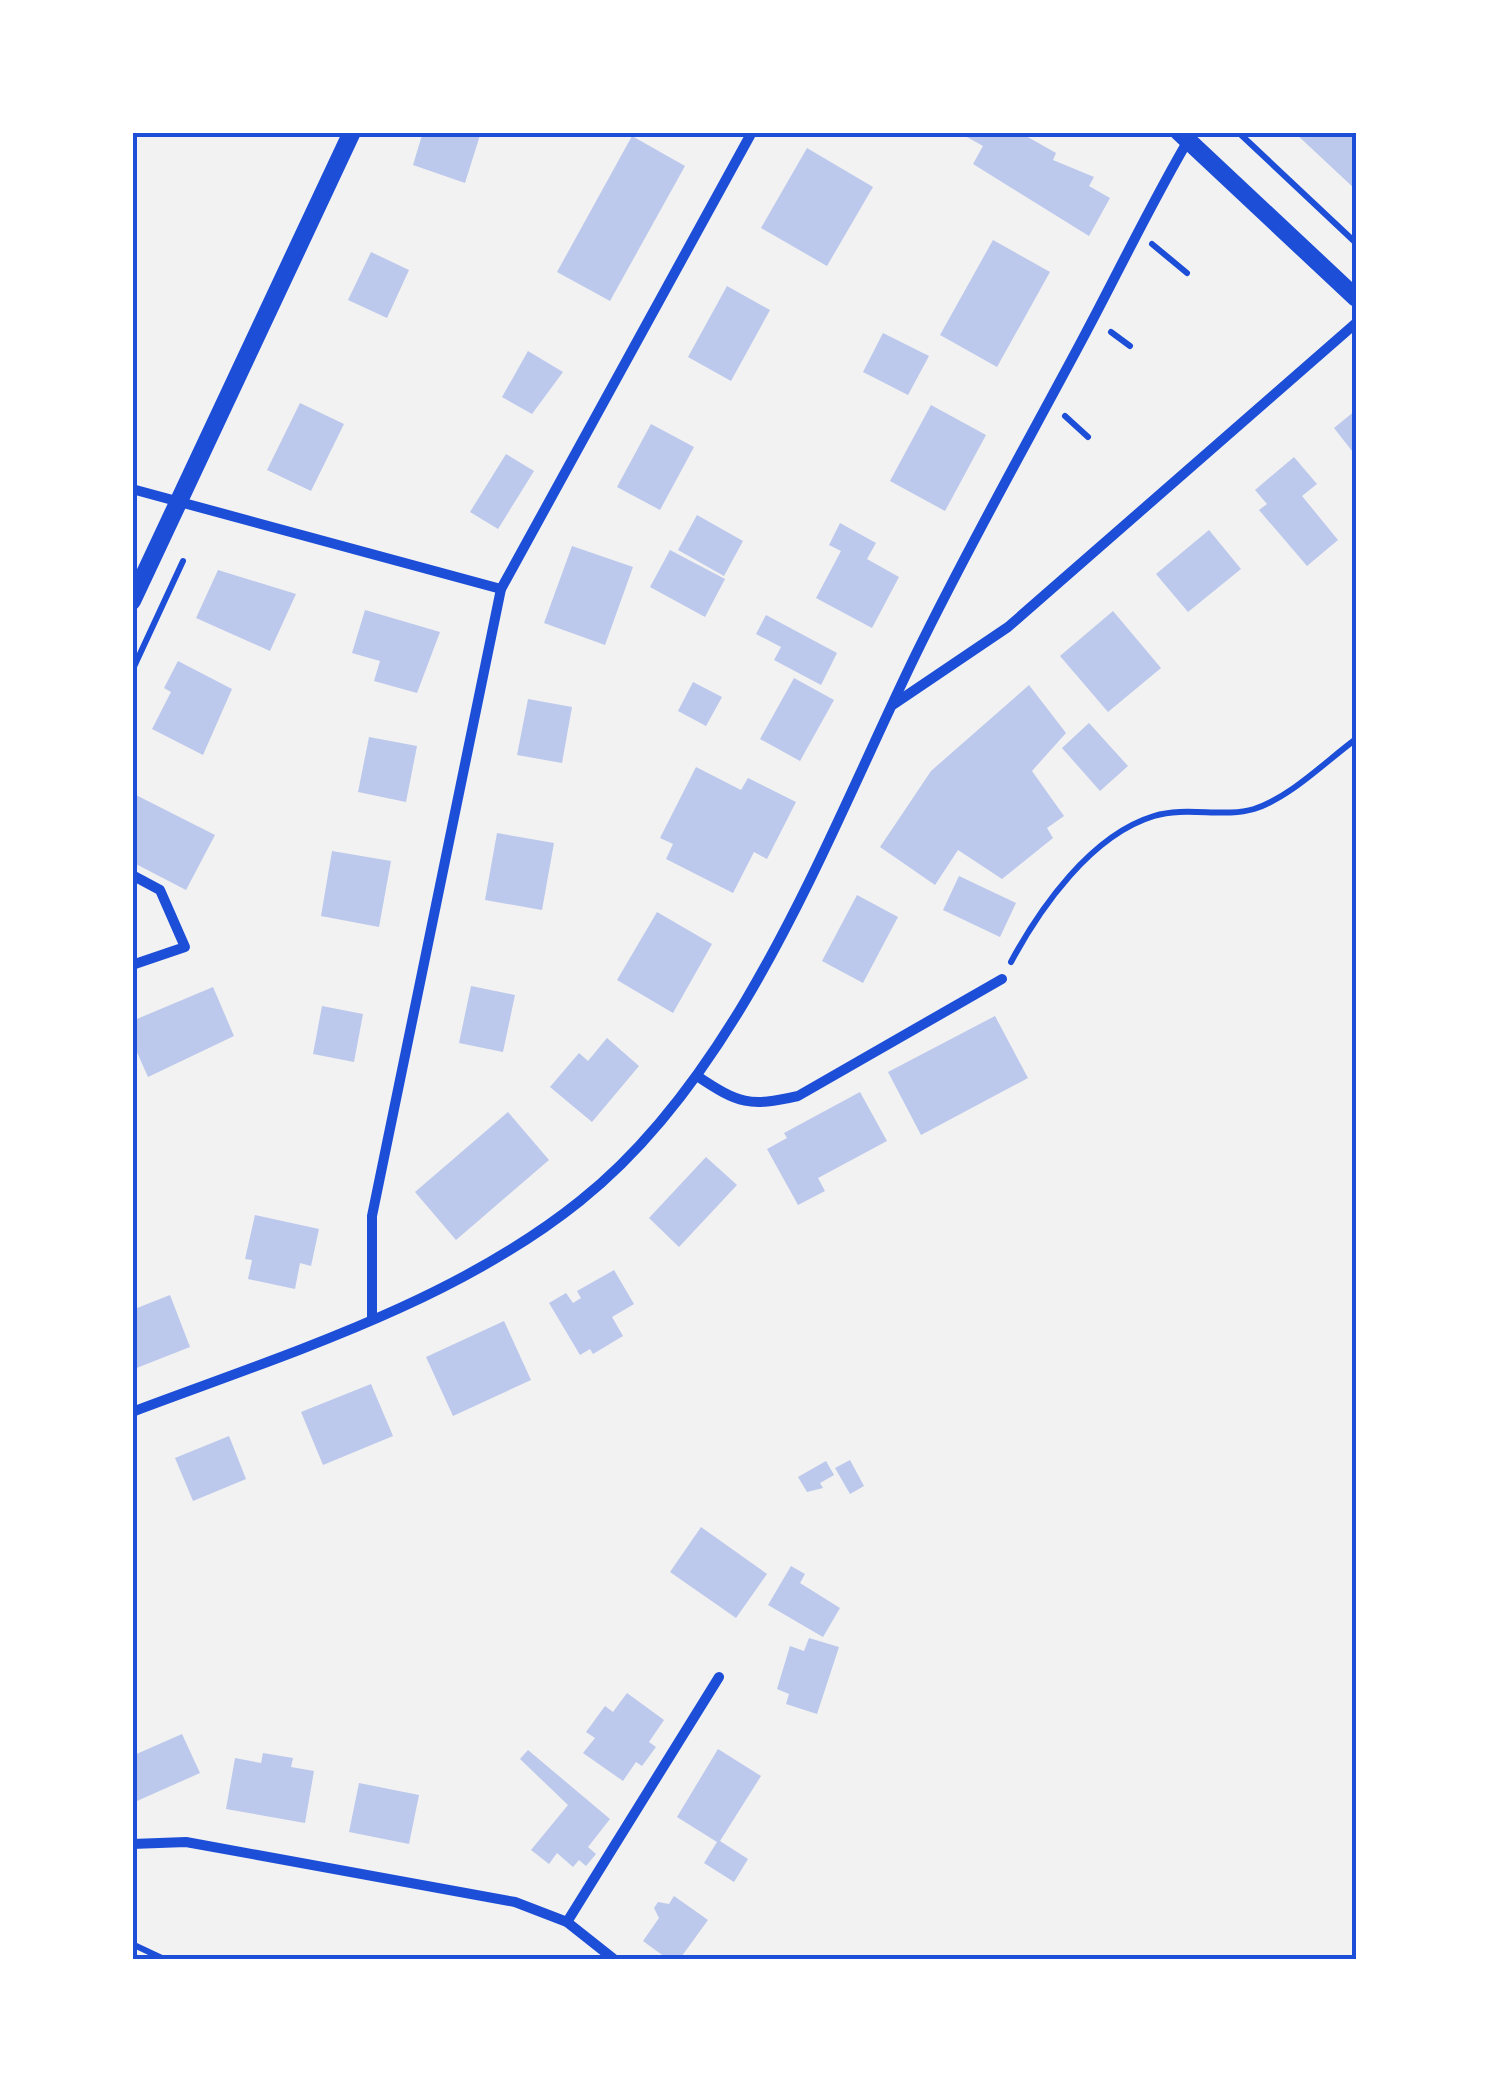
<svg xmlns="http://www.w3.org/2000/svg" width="1489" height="2092" font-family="'Alegreya Sans',sans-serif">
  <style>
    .building { fill: #bdc9ec }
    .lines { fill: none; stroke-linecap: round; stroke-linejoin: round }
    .path { stroke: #1d4ed8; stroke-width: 6 }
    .minor { stroke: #1d4ed8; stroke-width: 10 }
    .tertiary { stroke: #1d4ed8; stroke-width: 18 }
    .neatline { fill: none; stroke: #1d4ed8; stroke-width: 4 }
  </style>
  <rect width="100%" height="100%" fill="#f2f2f2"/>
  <g class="building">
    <path d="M 423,132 L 481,132 L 465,183 L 413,165 Z"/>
    <path d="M 958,132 L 1019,132 L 1056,153 L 1053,160 L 1094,177 L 1089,186 L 1110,198 L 1089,236 L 973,164 L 983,146 Z"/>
    <path d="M 1294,132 L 1356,132 L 1356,190 Z"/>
    <path d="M 632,136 L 685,166 L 610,301 L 557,272 Z"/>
    <path d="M 807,148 L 873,187 L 827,266 L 761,228 Z"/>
    <path d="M 993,240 L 1050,272 L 997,367 L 940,335 Z"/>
    <path d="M 371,252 L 409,270 L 387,318 L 348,300 Z"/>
    <path d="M 727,286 L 770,310 L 731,381 L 688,357 Z"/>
    <path d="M 883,333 L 929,356 L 908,395 L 863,372 Z"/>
    <path d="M 528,351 L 563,372 L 532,414 L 502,397 Z"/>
    <path d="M 300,403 L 344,424 L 311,491 L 267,470 Z"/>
    <path d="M 931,405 L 986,435 L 945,511 L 890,481 Z"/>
    <path d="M 1356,410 L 1356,456 L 1334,428 Z"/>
    <path d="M 651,424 L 694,447 L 660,510 L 617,487 Z"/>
    <path d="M 506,454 L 534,471 L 498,529 L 470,512 Z"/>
    <path d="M 1294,457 L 1317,484 L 1302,496 L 1338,540 L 1307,566 L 1259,510 L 1267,504 L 1255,490 Z"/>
    <path d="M 697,515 L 743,541 L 724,576 L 678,550 Z"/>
    <path d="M 840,523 L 876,543 L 867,559 L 899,577 L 872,628 L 816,598 L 841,551 L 829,545 Z"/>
    <path d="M 1209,530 L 1241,569 L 1188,612 L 1156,574 Z"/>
    <path d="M 572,546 L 633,567 L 605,645 L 544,623 Z"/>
    <path d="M 670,550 L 725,579 L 705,617 L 650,587 Z"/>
    <path d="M 218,570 L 296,594 L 270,651 L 196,618 Z"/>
    <path d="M 365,610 L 440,632 L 417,693 L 374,681 L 380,661 L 352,653 Z"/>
    <path d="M 1113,611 L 1161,668 L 1108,712 L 1060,656 Z"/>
    <path d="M 766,615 L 837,653 L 821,685 L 774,660 L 781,647 L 756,634 Z"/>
    <path d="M 178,661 L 232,689 L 203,755 L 152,729 L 171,692 L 164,688 Z"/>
    <path d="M 794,678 L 834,700 L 800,761 L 760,739 Z"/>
    <path d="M 693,682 L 722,697 L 706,726 L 678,711 Z"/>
    <path d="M 1029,685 L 1066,733 L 1032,771 L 1064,816 L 1047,828 L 1053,838 L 1002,879 L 958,850 L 935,885 L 880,847 L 931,771 Z"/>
    <path d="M 528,699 L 572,707 L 562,763 L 517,755 Z"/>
    <path d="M 1089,723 L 1128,766 L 1100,791 L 1062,748 Z"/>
    <path d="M 369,737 L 417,746 L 406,802 L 358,792 Z"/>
    <path d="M 696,767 L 741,790 L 748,778 L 796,802 L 767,859 L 754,852 L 733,893 L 666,859 L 673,844 L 660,838 Z"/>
    <path d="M 132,793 L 215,835 L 186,890 L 132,862 Z"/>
    <path d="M 497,833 L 554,843 L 542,910 L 485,900 Z"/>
    <path d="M 332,851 L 391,861 L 379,927 L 321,916 Z"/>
    <path d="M 959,876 L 1016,903 L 1000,937 L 943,910 Z"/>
    <path d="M 857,895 L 898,917 L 863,983 L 822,961 Z"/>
    <path d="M 657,912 L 712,944 L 673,1013 L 617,980 Z"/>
    <path d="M 471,986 L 515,995 L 503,1052 L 459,1043 Z"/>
    <path d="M 213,987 L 234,1036 L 148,1077 L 132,1041 L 132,1021 Z"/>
    <path d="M 322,1006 L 363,1014 L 354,1062 L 313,1054 Z"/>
    <path d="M 995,1016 L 1028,1078 L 921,1135 L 888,1072 Z"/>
    <path d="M 607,1038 L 639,1066 L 592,1122 L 550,1087 L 579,1053 L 588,1061 Z"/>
    <path d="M 860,1092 L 887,1141 L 818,1178 L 825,1191 L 798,1205 L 767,1149 L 787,1138 L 784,1133 Z"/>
    <path d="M 508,1112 L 549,1160 L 456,1240 L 415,1192 Z"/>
    <path d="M 706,1157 L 737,1185 L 679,1247 L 649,1218 Z"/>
    <path d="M 255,1215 L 319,1229 L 311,1266 L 300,1263 L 295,1289 L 248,1279 L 252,1260 L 245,1259 Z"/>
    <path d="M 614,1270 L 634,1304 L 612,1317 L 623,1336 L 593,1354 L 590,1349 L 580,1355 L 549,1303 L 566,1293 L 573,1303 L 581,1298 L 577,1291 Z"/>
    <path d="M 170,1295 L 190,1347 L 134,1369 L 132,1310 Z"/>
    <path d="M 504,1321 L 531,1380 L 453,1416 L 426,1357 Z"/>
    <path d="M 371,1384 L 393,1436 L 323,1465 L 301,1412 Z"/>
    <path d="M 229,1436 L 246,1479 L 193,1501 L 175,1458 Z"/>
    <path d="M 850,1460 L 864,1486 L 850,1494 L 835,1468 Z"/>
    <path d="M 826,1461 L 834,1475 L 820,1483 L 823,1488 L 807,1492 L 798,1477 Z"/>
    <path d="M 701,1527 L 767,1574 L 736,1618 L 670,1572 Z"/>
    <path d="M 791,1566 L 805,1574 L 800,1583 L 840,1608 L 823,1637 L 768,1605 Z"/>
    <path d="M 809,1638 L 839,1647 L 817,1714 L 786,1704 L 789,1694 L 777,1689 L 790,1646 L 804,1651 Z"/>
    <path d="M 627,1693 L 664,1720 L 649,1742 L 656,1747 L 642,1766 L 636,1762 L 623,1781 L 583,1753 L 595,1738 L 586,1732 L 605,1706 L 613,1712 Z"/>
    <path d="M 182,1734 L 200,1773 L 137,1801 L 132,1756 Z"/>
    <path d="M 718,1749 L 761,1776 L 720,1841 L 748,1859 L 734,1882 L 704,1863 L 717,1842 L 677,1817 Z"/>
    <path d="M 528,1750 L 610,1819 L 588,1847 L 596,1854 L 586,1866 L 579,1860 L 573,1867 L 557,1853 L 549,1864 L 531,1850 L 568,1805 L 520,1759 Z"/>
    <path d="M 263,1753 L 293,1758 L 291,1767 L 314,1771 L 305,1823 L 226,1809 L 235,1758 L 261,1763 Z"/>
    <path d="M 359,1783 L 419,1795 L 409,1844 L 349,1832 Z"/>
    <path d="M 674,1896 L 708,1920 L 679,1960 L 669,1960 L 643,1941 L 659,1918 L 654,1908 L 658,1902 L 669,1904 Z"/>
  </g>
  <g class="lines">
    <g class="path">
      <path d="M 1238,132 L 1356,243"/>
      <path d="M 1152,244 L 1187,273"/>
      <path d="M 1111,332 L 1130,346"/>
      <path d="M 1065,416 L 1088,437"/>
      <path d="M 132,671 L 183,561"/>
      <path d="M 1011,962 C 1040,908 1091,835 1154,816 C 1186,806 1224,818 1254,809 C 1291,797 1326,761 1356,739"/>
      <path d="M 132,1944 L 166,1960"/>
    </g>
    <g class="minor">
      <path d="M 132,489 L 501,589"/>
      <path d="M 894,704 L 1008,627 L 1356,323"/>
      <path d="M 132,875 L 160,890 L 185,947 L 132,965"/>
      <path d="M 697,1076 C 739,1104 749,1107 798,1096 L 1002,979"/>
      <path d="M 372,1318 L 372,1216 L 501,589 L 752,132"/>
      <path d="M 132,1412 C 283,1355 453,1303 580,1201 C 741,1073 827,837 915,656 C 967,549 1026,445 1082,340 C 1119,271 1153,199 1193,132"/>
      <path d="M 132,1844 L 186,1842 L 515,1902 L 567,1922 L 615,1960"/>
      <path d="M 567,1922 L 719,1677"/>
    </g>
    <g class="tertiary">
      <path d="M 1179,132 L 1356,298"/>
      <path d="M 132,601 L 352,132"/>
    </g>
  </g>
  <rect width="1489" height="2092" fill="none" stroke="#ffffff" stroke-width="270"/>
  <rect x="135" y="135" width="1219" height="1822" class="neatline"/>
</svg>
